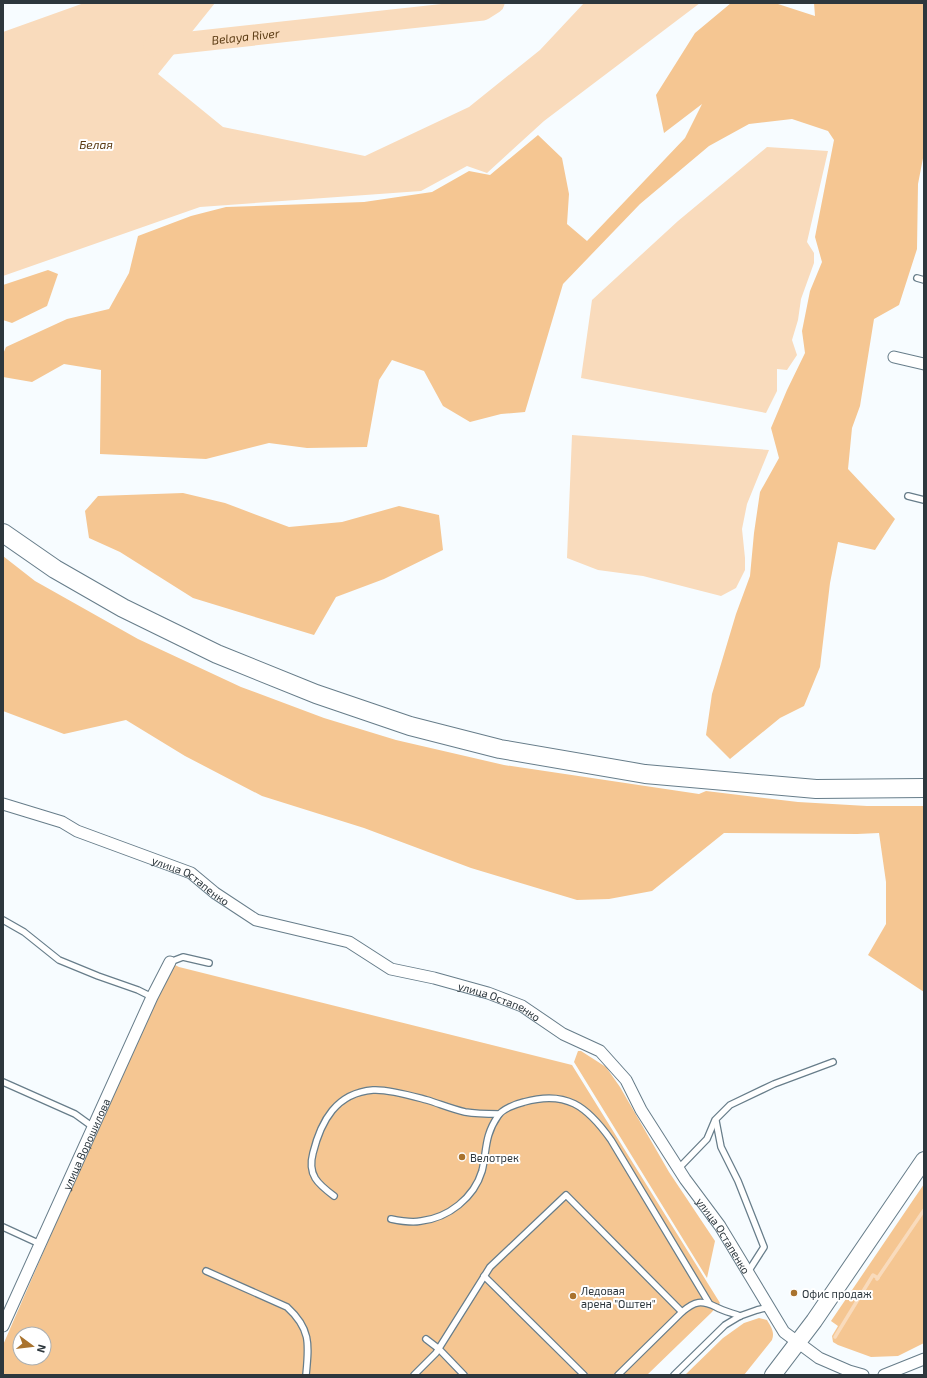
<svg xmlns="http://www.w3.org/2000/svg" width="927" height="1378" font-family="'Exo 2',sans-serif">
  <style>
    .green { fill: #f5c692; fill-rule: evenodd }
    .water { fill: #f9dbbc }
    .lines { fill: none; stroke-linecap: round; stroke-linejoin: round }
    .stream { stroke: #f9dbbc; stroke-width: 3.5 }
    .river { stroke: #f9dbbc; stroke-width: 21 }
    .service-casing { stroke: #677d8a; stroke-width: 8 }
    .minor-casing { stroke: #677d8a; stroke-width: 13 }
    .secondary-casing { stroke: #677d8a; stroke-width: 18 }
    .primary-casing { stroke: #677d8a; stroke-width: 20 }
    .service { stroke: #fff; stroke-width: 5.5 }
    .minor { stroke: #fff; stroke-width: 11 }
    .secondary { stroke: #fff; stroke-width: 16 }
    .primary { stroke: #fff; stroke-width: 18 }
    .poi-dot { fill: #a9732e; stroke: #fff; stroke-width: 1.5 }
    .labels { text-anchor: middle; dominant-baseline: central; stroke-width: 4; stroke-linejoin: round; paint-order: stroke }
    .street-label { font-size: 11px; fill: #2d373d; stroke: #fff }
    .poi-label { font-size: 11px; fill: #2d373d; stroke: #fff; text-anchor: start }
    .water-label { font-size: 12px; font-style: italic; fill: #5c3c14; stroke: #fff }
  </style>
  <rect width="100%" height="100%" fill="#f7fcff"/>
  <g class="green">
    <path d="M 731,3 L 765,3 L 778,4 L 815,16 L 814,3 L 924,3 L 924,153 L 918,184 L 917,249 L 899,305 L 874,319 L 860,406 L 852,428 L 848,469 L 895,519 L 875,550 L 838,542 L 830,583 L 820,667 L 804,706 L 780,718 L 730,759 L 706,735 L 712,694 L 736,614 L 750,576 L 754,533 L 760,492 L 779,458 L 771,428 L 787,390 L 805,353 L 802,331 L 810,291 L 822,262 L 815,237 L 834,140 L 828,131 L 792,119 L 749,124 L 709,146 L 640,204 L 563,284 L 525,412 L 501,414 L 470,422 L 443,406 L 424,371 L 392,360 L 379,380 L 367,447 L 307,448 L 269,443 L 206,459 L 100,454 L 101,370 L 64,364 L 32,382 L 3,377 L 3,354 L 6,347 L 67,319 L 109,309 L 129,273 L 138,236 L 191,216 L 226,207 L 364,202 L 432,192 L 469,171 L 490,175 L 538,135 L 562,158 L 569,194 L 567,224 L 587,241 L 685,138 L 702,104 L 664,133 L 656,95 L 695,33 Z"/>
    <path d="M 48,270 L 58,274 L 47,306 L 12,323 L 3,320 L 3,285 Z"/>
    <path d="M 183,493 L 225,503 L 289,527 L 342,522 L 399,506 L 439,515 L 443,550 L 384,579 L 336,597 L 314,635 L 193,598 L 120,552 L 89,538 L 85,511 L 98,496 Z"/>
    <path d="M 3,556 L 35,581 L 138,639 L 241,687 L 324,718 L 396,740 L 504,765 L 699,794 L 706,791 L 798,802 L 867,806 L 924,806 L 924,992 L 868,955 L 886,924 L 886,882 L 879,833 L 857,834 L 724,833 L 652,891 L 609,899 L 577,900 L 471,868 L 364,828 L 262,796 L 185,756 L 126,720 L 64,734 L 3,711 Z"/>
    <path d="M 171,963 L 179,967 L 572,1065 L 720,1303 L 711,1313 L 647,1375 L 3,1375 L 3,1345 L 53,1230 L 119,1073 ZM 20,1334 L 44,1334 L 44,1358 L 20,1358 Z"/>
    <path d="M 578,1051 L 581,1051 L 606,1067 L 620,1087 L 669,1172 L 715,1241 L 707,1278 L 574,1062 Z"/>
    <path d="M 924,1184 L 924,1343 L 898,1356 L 871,1357 L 838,1345 L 833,1342 L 832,1336 L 838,1326 L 831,1321 Z"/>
    <path d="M 759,1318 L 767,1320 C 771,1327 775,1332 772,1340 L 744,1375 L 685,1375 L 723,1338 L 744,1323 Z"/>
  </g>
  <g class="water">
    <path d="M 84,3 L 215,3 L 158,74 L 223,127 L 365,156 L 469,107 L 540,50 L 584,3 L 700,3 L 544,121 L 487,173 L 467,166 L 421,191 L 200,207 L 3,276 L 3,32 Z"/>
    <path d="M 767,147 L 828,151 L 807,242 L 814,253 L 814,263 L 801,299 L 798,320 L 792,340 L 797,355 L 787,370 L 777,369 L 777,391 L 766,413 L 581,378 L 592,300 L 678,221 Z"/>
    <path d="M 572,435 L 769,450 L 747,504 L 742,529 L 745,558 L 745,570 L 736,588 L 721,596 L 643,576 L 598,570 L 567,558 Z"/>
  </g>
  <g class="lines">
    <g class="stream">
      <path d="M 877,1279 L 924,1210"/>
      <path d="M 835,1337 L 873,1275 L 878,1278"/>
    </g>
    <path class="river" id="s1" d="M 154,46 L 483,10 L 494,3"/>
    <defs>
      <g id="service">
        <path d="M 917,278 L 924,280"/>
        <path d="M 908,496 L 924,500"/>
        <path d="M 3,920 L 24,932 L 59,960 L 98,976 L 138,990 L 152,997"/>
        <path d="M 170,962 L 183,957 L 209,963"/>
        <path d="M 3,1082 L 75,1114 L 93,1127"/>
        <path d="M 716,1121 L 721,1147 L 738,1181 L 764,1247 L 748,1272"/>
        <path d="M 679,1168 L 707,1139 L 715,1120 L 730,1105 L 774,1084 L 833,1062"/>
        <path d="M 334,1196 C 318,1184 307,1175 313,1153 C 321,1121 336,1093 373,1090 C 389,1089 412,1096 427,1100 C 440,1104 452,1109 465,1112 C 477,1114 487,1114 499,1114"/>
        <path d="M 391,1219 C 401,1221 411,1223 421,1221 C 448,1218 474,1198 482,1171 C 487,1151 484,1136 498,1116 C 502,1109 516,1104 524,1102 C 566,1090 587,1106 611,1140 L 709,1303"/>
        <path d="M 3,1227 L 40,1244"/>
        <path d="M 206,1271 L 287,1307 C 311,1329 309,1344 306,1375"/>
        <path d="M 484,1276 L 584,1375"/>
        <path d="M 426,1339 L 439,1349 L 464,1375"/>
        <path d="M 414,1375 L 436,1353 L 490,1267 L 566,1195 L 682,1312 C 695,1301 701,1300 716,1307 C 723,1311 732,1313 740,1316"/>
        <path d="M 618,1375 L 682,1312"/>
        <path d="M 674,1375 L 725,1325 L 740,1316 L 757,1310 L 765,1308 L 769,1309"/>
      </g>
      <g id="minor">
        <path d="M 894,357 L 924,364"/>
        <path id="s2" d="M 3,804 L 62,822 L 77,831 L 191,873 L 215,893 L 256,920 L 349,942 L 391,969 L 434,978 L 488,993 L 522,1006 L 563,1034 L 600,1051 L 626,1080 L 641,1110 L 685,1179 L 720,1226 L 784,1332 L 819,1358 L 849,1371 L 863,1375"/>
        <path id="s3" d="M 3,1326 L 152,997 L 170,962"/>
        <path d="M 884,1375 L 924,1359"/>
      </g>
      <path id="secondary" d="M 773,1375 L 814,1321 L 924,1160"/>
      <path id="primary" d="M 3,533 L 55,569 L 123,608 L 217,654 L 316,694 L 410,726 L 500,749 L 645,774 L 816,789 L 924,788"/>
    </defs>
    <use href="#service" class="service-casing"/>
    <use href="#minor" class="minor-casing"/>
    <use href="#secondary" class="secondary-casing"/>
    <use href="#primary" class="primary-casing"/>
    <use href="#service" class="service"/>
    <use href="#minor" class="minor"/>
    <use href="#secondary" class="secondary"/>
    <use href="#primary" class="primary"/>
  </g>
  <g class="poi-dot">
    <circle cx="462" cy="1157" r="4"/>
    <circle cx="794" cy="1293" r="4"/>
    <circle cx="573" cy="1296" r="4"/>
  </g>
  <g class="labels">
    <g class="street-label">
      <text stroke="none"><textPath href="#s2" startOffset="204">улица Остапенко</textPath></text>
      <text stroke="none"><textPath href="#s2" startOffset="540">улица Остапенко</textPath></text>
      <text stroke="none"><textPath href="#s3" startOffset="200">улица Ворошилова</textPath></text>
      <text stroke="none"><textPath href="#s2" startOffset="876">улица Остапенко</textPath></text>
    </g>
    <g class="poi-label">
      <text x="470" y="1157">Велотрек</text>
      <text x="581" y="1290">Ледовая<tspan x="581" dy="13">арена "Оштен"</tspan></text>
      <text x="802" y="1293">Офис продаж</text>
    </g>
    <g class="water-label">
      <text stroke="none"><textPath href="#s1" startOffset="92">Belaya River</textPath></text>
      <text x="96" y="144">Белая</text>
    </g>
  </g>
  <rect width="927" height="1378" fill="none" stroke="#2d373d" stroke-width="8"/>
  <g transform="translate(32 1346) rotate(105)"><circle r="19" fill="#ffffff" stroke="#abafb1"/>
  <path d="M0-3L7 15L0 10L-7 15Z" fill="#a9732e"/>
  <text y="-6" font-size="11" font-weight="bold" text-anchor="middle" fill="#2d373d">N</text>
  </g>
</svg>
